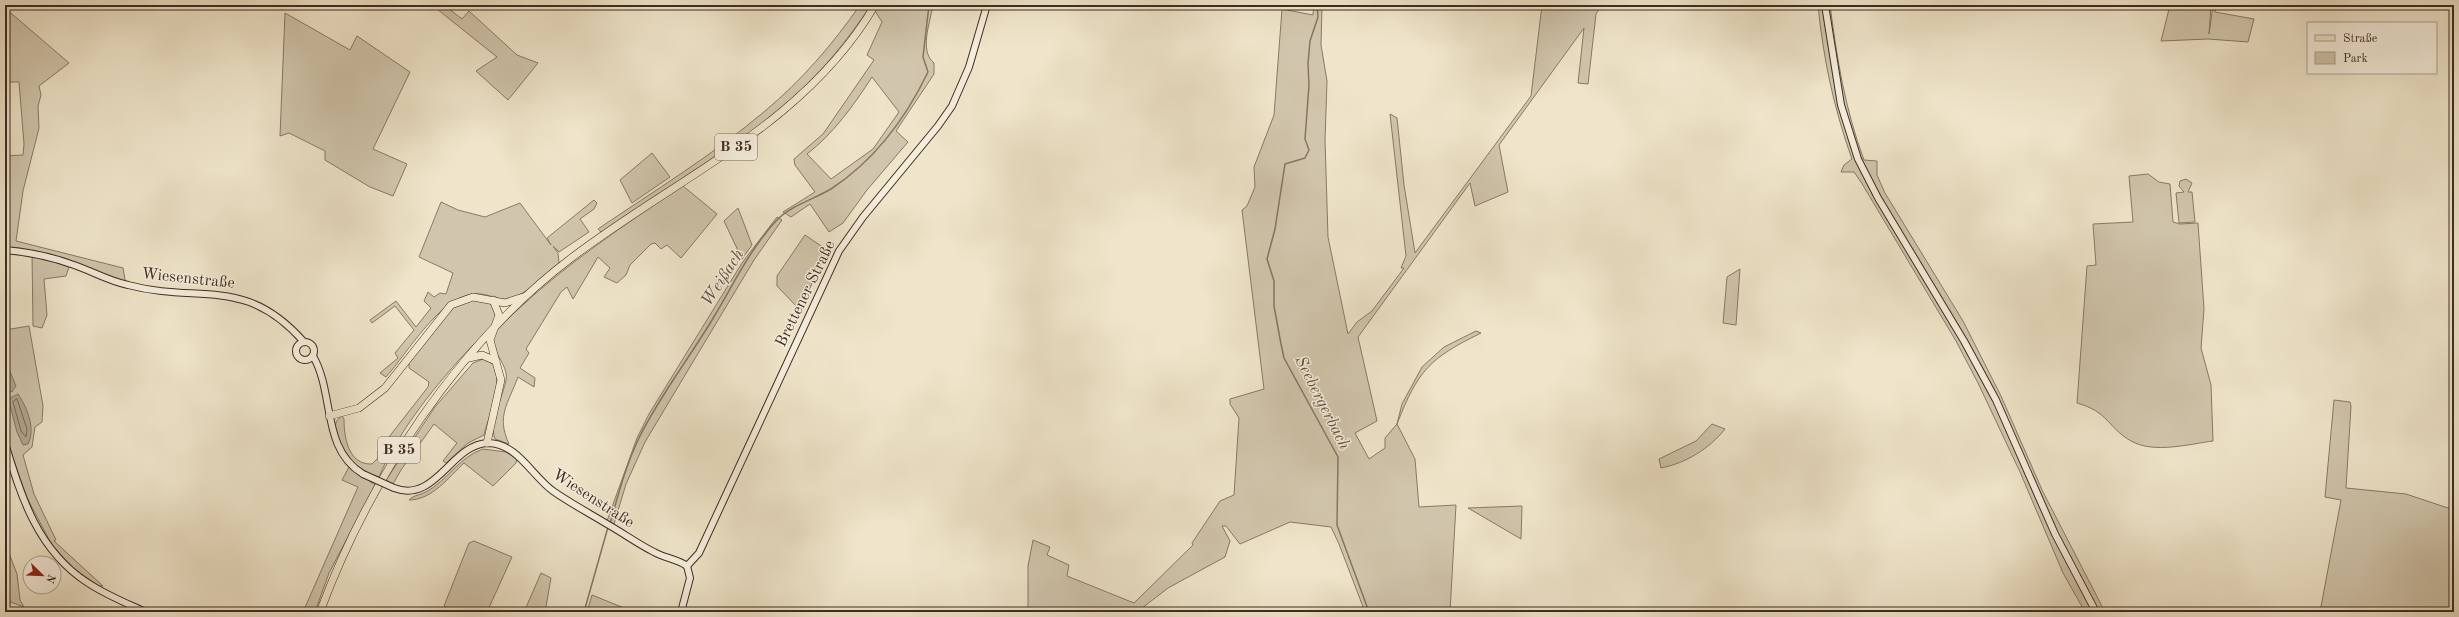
<svg xmlns="http://www.w3.org/2000/svg" width="2459" height="617" font-family="'Old Standard TT',serif">
  <style>
    .green { fill: #d1c6ad; stroke: #887966; fill-rule: evenodd }
    .water { fill: #b3a690; stroke: #857563 }
    .lines { fill: none; stroke-linecap: round; stroke-linejoin: round }
    .shore { stroke: #796958; stroke-width: 1 }
    .stream { stroke: #857563; stroke-width: 1.5 }
    .secondary-casing { stroke: #3f2c20; stroke-width: 8 }
    .primary-casing { stroke: #3f2c20; stroke-width: 8 }
    .secondary { stroke: #f5eedd; stroke-width: 6 }
    .primary { stroke: #efe5ca; stroke-width: 7 }
    .secondary-bridge-casing { stroke: #3f2c20; stroke-width: 8; stroke-linecap: butt }
    .secondary-bridge { stroke: #f5eedd; stroke-width: 6 }
    .labels { text-anchor: middle; dominant-baseline: central; stroke-width: 3; stroke-linejoin: round; paint-order: stroke }
    .shield { fill: #f5eedd; stroke: #766659; stroke-width: 1 }
    .shield-label { font-size: 15px; font-weight: bold; fill: #3f2c20 }
    .street-label { font-size: 16px; fill: #3f2c20; stroke: #f5eedd }
    .water-label { font-size: 17px; font-style: italic; fill: #625142; stroke: #f5eedd }
  </style>
  <rect width="100%" height="100%" fill="#efe5ca"/>
  <filter id="stains"><feTurbulence type="fractalNoise" baseFrequency=".005" numOctaves="4"/><feColorMatrix values="0 0 0 0 .2 0 0 0 0 .09 0 0 0 0 .02 0 0 0 .5 -.17"/></filter>
  <radialGradient id="worn" r=".72"><stop offset=".6" stop-color="#630" stop-opacity="0"/><stop offset="1" stop-color="#630" stop-opacity=".3"/></radialGradient>
  <g class="green">
    <path d="M 432,5 L 444,5 L 462,19 L 469,11 L 517,55 L 538,63 L 508,100 L 476,71 L 497,57 Z"/>
    <path d="M 860,5 L 871,5 C 853,32 833,58 810,81 C 753,139 670,187 602,233 L 598,229 C 654,191 713,155 765,111 C 801,81 833,44 860,5 Z"/>
    <path d="M 878,5 L 933,5 C 930,23 919,51 934,63 L 934,74 L 896,131 L 908,142 L 867,190 L 843,223 L 829,232 L 810,204 L 791,217 L 783,212 L 815,192 L 795,165 L 794,159 L 823,134 L 874,60 L 867,55 L 882,22 L 875,11 ZM 872,77 L 899,112 L 873,149 L 831,179 L 807,154 C 833,134 854,105 872,77 Z"/>
    <path d="M 1314,5 L 1322,5 L 1321,45 L 1327,81 L 1325,140 L 1328,237 L 1348,334 L 1357,322 L 1372,311 L 1404,268 L 1401,268 L 1406,256 L 1390,114 L 1397,118 L 1404,185 L 1415,253 L 1531,96 L 1542,5 L 1591,5 L 1595,8 L 1597,5 L 1602,5 L 1596,14 L 1588,84 L 1578,83 L 1584,28 L 1499,145 L 1508,192 L 1475,206 L 1470,183 L 1358,337 L 1377,421 L 1355,433 L 1369,459 L 1385,448 L 1385,438 L 1397,424 L 1402,404 L 1422,367 L 1444,347 L 1476,331 L 1481,333 C 1430,358 1418,370 1397,424 L 1415,459 L 1419,507 L 1456,505 L 1450,612 L 1365,612 L 1339,544 L 1331,527 L 1290,522 L 1240,544 L 1226,526 L 1222,526 L 1230,541 L 1225,557 L 1168,588 L 1137,612 L 1028,612 L 1028,566 L 1033,540 L 1050,547 L 1047,555 L 1069,565 L 1067,576 L 1134,603 L 1193,545 L 1192,543 L 1220,501 L 1234,495 L 1239,418 L 1230,404 L 1230,399 L 1264,389 L 1242,210 L 1247,206 L 1255,187 L 1254,167 L 1274,115 L 1282,9 L 1313,15 Z"/>
    <path d="M 1818,5 L 1825,5 L 1844,108 L 1827,5 L 1830,5 C 1837,59 1845,109 1864,160 L 1877,161 L 1877,175 L 1885,193 L 1963,321 L 2001,396 L 2043,492 L 2105,612 L 2085,612 L 2063,573 L 2020,472 L 1978,383 L 1956,341 L 1861,182 L 1854,172 L 1841,172 L 1844,165 L 1852,159 C 1834,109 1823,58 1818,5 Z"/>
    <path d="M 2170,5 L 2211,5 L 2209,34 L 2213,5 L 2216,5 L 2215,12 L 2254,19 L 2248,42 L 2208,39 L 2161,41 Z"/>
    <path d="M 5,8 L 69,63 L 39,86 L 41,95 L 38,106 L 39,128 L 23,191 L 16,241 L 123,268 L 126,285 L 70,264 L 66,276 L 44,279 L 47,315 L 42,328 L 33,326 L 32,253 L 5,250 L 5,156 L 23,155 L 24,144 L 19,82 L 5,82 Z"/>
    <path d="M 285,13 L 350,50 L 357,36 L 410,72 L 373,149 L 407,164 L 393,196 L 370,187 L 325,160 L 325,151 L 289,133 L 280,136 Z"/>
    <path d="M 652,153 L 670,177 L 632,203 L 620,180 Z"/>
    <path d="M 2148,174 L 2159,182 L 2170,184 L 2173,222 L 2180,224 L 2198,223 L 2204,309 L 2201,348 L 2211,385 L 2213,441 C 2189,444 2154,454 2131,441 C 2107,427 2109,412 2077,403 L 2087,266 L 2096,265 L 2093,224 L 2133,222 L 2129,176 Z"/>
    <path d="M 2186,179 L 2192,183 L 2188,192 L 2192,192 L 2195,222 L 2179,223 L 2176,193 L 2184,192 L 2179,186 L 2180,181 Z"/>
    <path d="M 683,186 L 717,214 L 681,258 L 667,245 L 661,249 L 655,243 L 651,244 L 630,265 L 626,275 L 617,283 L 604,277 L 610,268 L 598,257 L 573,299 L 567,287 L 561,292 L 526,349 L 529,353 L 520,368 L 535,378 L 534,387 L 518,377 C 508,404 496,416 509,444 L 495,439 C 488,423 503,397 506,380 C 509,364 490,353 494,335 C 497,327 508,319 514,313 C 566,264 624,225 683,186 Z"/>
    <path d="M 594,200 L 597,203 L 594,209 L 580,219 L 589,232 L 559,252 L 553,246 L 558,253 L 559,263 C 547,278 526,293 508,300 C 496,299 484,292 472,294 C 439,299 408,352 386,377 L 380,373 L 398,358 L 395,353 L 414,330 L 395,306 L 372,323 L 370,320 L 396,301 L 416,327 L 431,308 L 424,301 L 428,292 L 434,297 L 440,293 L 446,294 L 453,273 L 419,257 L 441,202 L 458,210 L 485,217 L 520,203 L 551,245 L 547,238 Z"/>
    <path d="M 738,208 L 752,245 L 742,259 L 724,221 Z"/>
    <path d="M 777,217 L 782,220 L 754,260 L 645,442 L 626,484 L 614,524 L 607,521 L 637,438 L 649,414 L 742,263 Z"/>
    <path d="M 805,235 L 827,250 L 800,310 L 777,286 L 777,276 Z"/>
    <path d="M 1740,269 L 1736,325 L 1723,323 L 1727,277 Z"/>
    <path d="M 474,299 C 482,301 496,301 496,312 C 497,327 482,336 472,346 C 438,382 398,431 379,477 C 372,474 363,472 357,466 C 346,457 324,426 342,416 L 344,419 C 344,437 348,465 372,464 L 378,458 L 378,451 L 428,387 L 429,382 L 409,368 L 409,363 L 453,307 Z"/>
    <path d="M 29,326 L 43,406 L 42,422 L 35,427 L 32,447 L 23,455 L 34,494 L 56,540 L 54,541 L 103,586 L 99,586 L 74,569 L 52,545 L 27,498 L 5,436 L 5,330 Z"/>
    <path d="M 483,359 L 495,365 C 501,390 490,411 484,435 L 468,443 L 446,463 L 443,461 L 457,443 L 434,424 L 401,470 L 393,484 L 386,480 L 435,407 L 473,363 Z"/>
    <path d="M 2334,400 L 2350,402 L 2351,406 L 2346,488 L 2406,494 L 2454,510 L 2454,612 L 2320,612 L 2341,500 L 2325,497 Z"/>
    <path d="M 1712,424 L 1725,429 C 1709,449 1686,463 1661,468 L 1659,459 L 1696,441 Z"/>
    <path d="M 483,449 L 506,452 L 517,459 L 516,463 L 493,486 L 464,463 C 449,477 432,500 409,500 C 414,495 420,495 426,492 C 448,480 459,457 483,449 Z"/>
    <path d="M 349,467 L 375,485 L 329,573 L 315,612 L 303,612 L 358,487 L 342,480 Z"/>
    <path d="M 1522,506 L 1521,539 L 1468,508 Z"/>
    <path d="M 474,541 L 512,557 L 487,612 L 457,612 L 444,606 L 469,543 Z"/>
    <path d="M 5,543 L 17,574 L 20,600 L 24,607 L 5,600 Z"/>
    <path d="M 541,573 L 551,578 L 545,612 L 524,612 Z"/>
    <path d="M 592,595 L 624,608 L 622,612 L 587,612 Z"/>
  </g>
  <g class="water">
    <path d="M 5,348 L 8,367 L 16,386 L 12,392 L 5,390 Z"/>
    <path d="M 18,394 C 27,407 36,429 28,444 L 23,445 L 17,432 L 9,402 L 10,398 Z"/>
  </g>
  <g class="lines">
    <path class="shore" d="M 17,399 L 27,429 L 26,437 L 21,431 L 13,402 Z"/>
    <g class="stream">
      <path d="M 1317,5 L 1318,17 L 1310,41 L 1308,64 L 1309,85 L 1305,139 L 1309,150 L 1305,158 L 1285,164 L 1275,229 L 1267,259 L 1274,281 L 1274,306 L 1281,344 L 1284,358 L 1338,457 L 1337,525 L 1369,612"/>
      <path d="M 610,524 C 618,495 626,465 639,438 C 660,395 691,356 715,315 C 734,283 751,248 776,221 C 790,206 814,199 831,189 C 875,160 905,120 928,72 L 923,57 L 929,5"/>
      <path d="M 584,612 L 608,527"/>
    </g>
    <defs>
      <g id="secondary">
        <path d="M 1825,5 L 1841,105 L 1858,159 L 1878,198 L 1964,341 L 1996,400 L 2055,534 L 2096,612"/>
        <path d="M 5,250 C 27,252 49,256 71,264 C 90,270 108,281 128,285 C 200,304 245,275 304,342"/>
        <circle cx="305" cy="351" r="9"/>
        <path d="M 313,356 C 335,394 321,449 363,474"/>
        <path d="M 5,443 C 21,497 38,551 88,583 C 106,595 126,603 146,612"/>
        <path d="M 394,488 C 436,504 451,444 488,443 C 517,443 532,476 553,491 C 570,503 589,513 607,524 C 623,533 638,544 654,552 C 664,558 678,559 687,566"/>
        <path d="M 687,566 L 699,553 L 839,251 L 863,217 L 938,126 L 952,106 L 969,67 L 987,5"/>
        <path d="M 681,612 L 690,578 L 687,566"/>
      </g>
      <g id="primary">
        <path d="M 469,358 L 482,355 L 496,361"/>
        <path d="M 329,416 L 359,408 L 385,388 L 451,305 L 473,297 L 505,303 L 523,297"/>
        <path d="M 487,443 L 501,380 L 490,340 L 499,315 L 493,300"/>
        <path d="M 320,612 C 369,480 457,345 570,259 C 674,179 806,124 875,5"/>
      </g>
    </defs>
    <use href="#secondary" class="secondary-casing"/>
    <use href="#primary" class="primary-casing"/>
    <use href="#secondary" class="secondary"/>
    <use href="#primary" class="primary"/>
    <defs>
      <path id="secondary-bridge" d="M 363,474 L 394,488"/>
    </defs>
    <use href="#secondary-bridge" class="secondary-bridge-casing"/>
    <use href="#secondary-bridge" class="secondary-bridge"/>
  </g>
  <g class="labels">
    <g class="shield">
      <rect x="715" y="134" width="42" height="26" rx="3"/>
      <rect x="378" y="437" width="42" height="26" rx="3"/>
    </g>
    <g class="shield-label">
      <text x="736" y="147">B 35</text>
      <text x="399" y="450">B 35</text>
    </g>
    <g class="street-label">
      <text transform="translate(188 279) rotate(6)">Wiesenstraße</text>
      <text transform="translate(806 294) rotate(-64)">Brettener Straße</text>
      <text transform="translate(593 499) rotate(33)">Wiesenstraße</text>
    </g>
    <g class="water-label">
      <text transform="translate(723 278) rotate(-57)">Weißach</text>
      <text transform="translate(1322 403) rotate(63)">Seebergerbach</text>
    </g>
  </g>
  <rect width="2459" height="617" fill="none" stroke="#efe5ca" stroke-width="20"/>
  <rect x="6" y="6" width="2447" height="605" fill="none" stroke="#3f2c20" stroke-width="2"/>
  <rect x="10" y="10" width="2439" height="597" fill="none" stroke="#3f2c20"/>
  <rect x="2307" y="22" width="130" height="52" fill="#f5eedd" stroke="#aca091"/>
  <rect x="2315" y="35" width="20" height="6" fill="#efe5ca" stroke="#aca091"/>
  <text x="2343" y="42" font-size="12" fill="#3f2c20">Straße</text>
  <rect x="2315" y="52" width="20" height="12" fill="#d1c6ad" stroke="#aca091"/>
  <text x="2343" y="62" font-size="12" fill="#3f2c20">Park</text>
  <g transform="translate(42 575) rotate(113)"><circle r="19" fill="#f5eedd" stroke="#aca091"/>
  <path d="M0-3L7 15L0 10L-7 15Z" fill="#8f2418"/>
  <text y="-6" font-size="11" font-weight="bold" text-anchor="middle" fill="#3f2c20">N</text>
  </g>
  <rect width="100%" height="100%" filter="url(#stains)"/>
  <rect width="100%" height="100%" fill="url(#worn)"/>
</svg>
